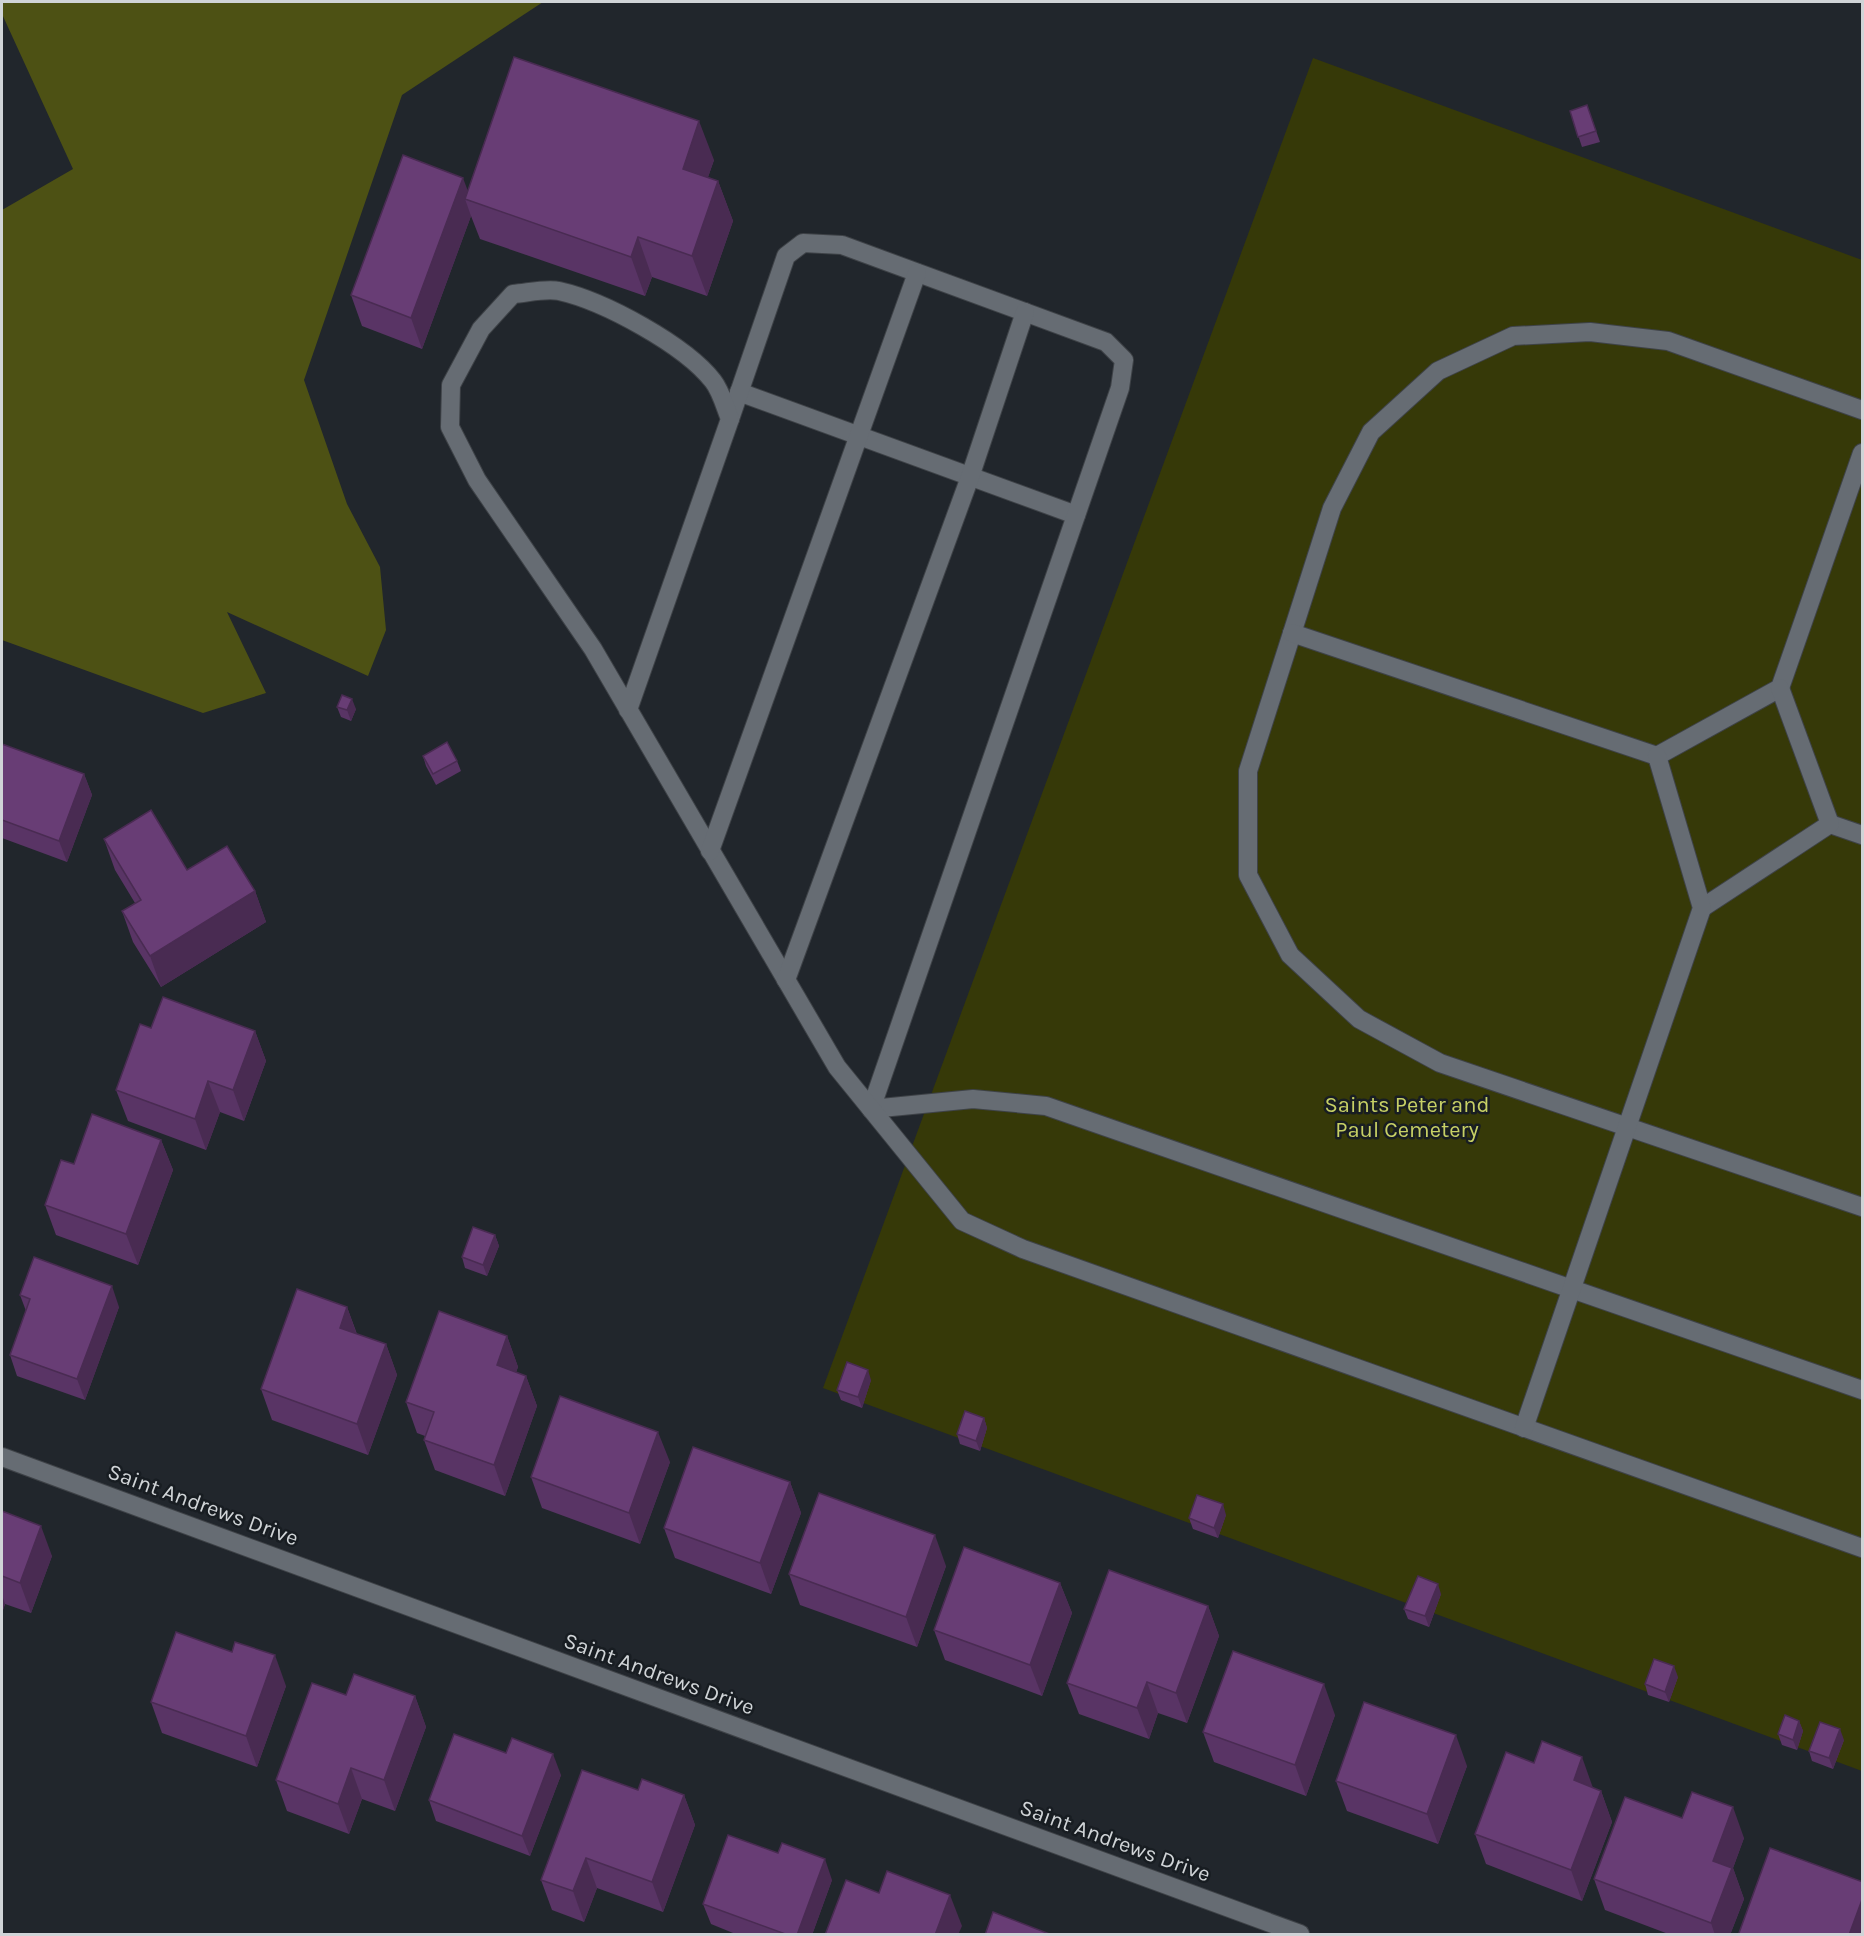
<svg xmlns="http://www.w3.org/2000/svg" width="1864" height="1936" font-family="Karla,sans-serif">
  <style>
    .green { fill: #363908 }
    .forest { fill: #4d5114 }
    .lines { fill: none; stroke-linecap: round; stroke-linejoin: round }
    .service-casing { stroke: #3e4247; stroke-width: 20 }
    .minor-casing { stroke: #3e4247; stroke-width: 20 }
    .service { stroke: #666c73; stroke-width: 18 }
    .minor { stroke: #666c73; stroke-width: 18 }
    .wall { fill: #593465 }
    .shaded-wall { fill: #492b52 }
    .building { fill: #683d75; stroke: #492b52; stroke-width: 1.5 }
    .labels { text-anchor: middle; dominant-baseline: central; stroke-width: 5; stroke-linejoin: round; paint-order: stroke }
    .park-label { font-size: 22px; fill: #c7d065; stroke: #181d22 }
    .street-label { font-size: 22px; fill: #d0d4d7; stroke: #181d22 }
  </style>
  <rect width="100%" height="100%" fill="#21262c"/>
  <path class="green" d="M 1313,58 L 1862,260 L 1862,1771 L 823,1388 Z"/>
  <path class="forest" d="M 2,2 L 543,2 L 402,95 L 304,380 L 347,504 L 380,567 L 386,630 L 368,676 L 227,612 L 266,693 L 203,713 L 2,640 L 2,210 L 73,169 L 2,14 Z"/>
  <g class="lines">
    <defs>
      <g id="service">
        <path d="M 739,392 L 1076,515"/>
        <path d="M 1862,410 L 1668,341 L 1590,332 L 1513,336 L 1438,371 L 1371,432 L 1332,508 L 1248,771 L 1248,875 L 1290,955 L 1359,1019 L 1440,1063 L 1862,1207"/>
        <path d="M 730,419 L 786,256 L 803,243 L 842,245 L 1106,342 L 1124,360 L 1120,388 L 871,1109 L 973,1099 L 1046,1106 L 1862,1390"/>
        <path d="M 1292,633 L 1657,756 L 1780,688 L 1862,453"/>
        <path d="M 628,710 L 730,419 C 725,407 721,391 713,381 C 685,345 604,301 559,291 C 546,288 527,293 513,294 L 481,329 L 451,385 L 450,427 L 477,480 L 593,649 L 837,1067 L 962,1221 L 1023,1249 L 1862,1548"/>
        <path d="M 1830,824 L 1862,835"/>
        <path d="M 710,851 L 917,273"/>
        <path d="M 1702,908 L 1830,824 L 1780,688"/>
        <path d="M 786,980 L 970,477 L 1025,312"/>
        <path d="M 1524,1428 L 1702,908 L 1657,756"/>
      </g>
      <path id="minor" d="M 2,1457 L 1300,1934"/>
    </defs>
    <use href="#service" class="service-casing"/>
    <use href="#minor" class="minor-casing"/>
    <use href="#service" class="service"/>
    <use href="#minor" class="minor"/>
  </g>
  <g class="wall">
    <path d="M 1587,105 L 1600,142 L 1582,147 L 1570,111 Z"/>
    <path d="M 714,160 L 708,177 L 718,181 L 733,221 L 707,296 L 652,277 L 645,296 L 480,239 L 471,216 L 422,349 L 362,326 L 351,295 L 468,191 Z"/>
    <path d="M 337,707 L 356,709 L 351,721 L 341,717 Z"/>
    <path d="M 2,744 L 84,774 L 92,795 L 67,862 L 2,838 Z"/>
    <path d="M 423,756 L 457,761 L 461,771 L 436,785 L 426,766 Z"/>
    <path d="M 104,839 L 187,870 L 255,891 L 266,922 L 161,987 L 133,942 L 122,911 L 135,903 L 115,870 Z"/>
    <path d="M 151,1028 L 255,1031 L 266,1061 L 244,1121 L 220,1112 L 206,1150 L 128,1121 L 116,1090 Z"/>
    <path d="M 161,1140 L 173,1170 L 138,1265 L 56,1235 L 45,1205 L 74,1164 Z"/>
    <path d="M 495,1235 L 499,1246 L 487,1276 L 465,1268 L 462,1257 Z"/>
    <path d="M 20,1295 L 119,1307 L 85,1400 L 17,1376 L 10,1355 L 26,1311 Z"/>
    <path d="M 347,1307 L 357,1334 L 386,1344 L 397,1375 L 368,1455 L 272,1420 L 261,1389 Z"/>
    <path d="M 507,1336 L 518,1367 L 516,1372 L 526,1376 L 537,1406 L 505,1496 L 435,1470 L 424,1440 L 425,1436 L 417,1433 L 406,1402 Z"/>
    <path d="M 871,1380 L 862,1408 L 841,1400 L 837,1390 Z"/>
    <path d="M 984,1418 L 987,1428 L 980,1451 L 960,1444 L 957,1434 Z"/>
    <path d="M 670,1462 L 640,1544 L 542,1508 L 531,1477 Z"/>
    <path d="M 790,1482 L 801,1513 L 771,1594 L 675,1558 L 664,1528 Z"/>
    <path d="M 2,1511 L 52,1556 L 31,1613 L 5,1604 L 2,1613 Z"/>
    <path d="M 1226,1515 L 1218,1538 L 1193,1529 L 1189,1518 Z"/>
    <path d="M 946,1566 L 917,1647 L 800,1605 L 789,1574 Z"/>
    <path d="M 1060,1583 L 1072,1613 L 1042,1696 L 945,1660 L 934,1630 Z"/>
    <path d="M 1441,1594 L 1429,1627 L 1408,1619 L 1404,1609 Z"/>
    <path d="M 1208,1606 L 1219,1636 L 1187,1723 L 1158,1713 L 1149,1739 L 1079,1714 L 1067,1683 Z"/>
    <path d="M 1678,1677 L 1669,1702 L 1648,1695 L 1645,1684 Z"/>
    <path d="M 286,1686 L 257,1767 L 162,1733 L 151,1702 Z"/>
    <path d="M 346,1695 L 415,1696 L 426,1727 L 395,1811 L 362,1799 L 349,1834 L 287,1811 L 276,1780 Z"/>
    <path d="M 1335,1715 L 1306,1796 L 1214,1762 L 1203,1732 Z"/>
    <path d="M 1799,1721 L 1803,1731 L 1797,1750 L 1782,1745 L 1778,1734 Z"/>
    <path d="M 1844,1740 L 1833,1769 L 1812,1761 L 1809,1751 Z"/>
    <path d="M 506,1753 L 561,1775 L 530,1856 L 436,1821 L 429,1800 Z"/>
    <path d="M 1467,1766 L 1438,1844 L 1347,1811 L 1336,1781 Z"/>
    <path d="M 1593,1788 L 1601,1791 L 1612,1822 L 1582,1901 L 1486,1864 L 1475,1834 Z"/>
    <path d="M 638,1790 L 684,1795 L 695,1825 L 663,1912 L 597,1888 L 584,1922 L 552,1910 L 541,1880 Z"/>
    <path d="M 1682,1818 L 1744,1838 L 1733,1868 L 1744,1899 L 1730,1935 L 1671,1935 L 1605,1910 L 1594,1879 Z"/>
    <path d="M 832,1880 L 812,1935 L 738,1935 L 711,1924 L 703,1904 Z"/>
  </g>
  <g class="shaded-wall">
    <path d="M 699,121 L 714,160 L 697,209 L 683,169 Z"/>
    <path d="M 463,178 L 472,202 L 465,199 L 471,216 L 422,349 L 411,318 Z"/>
    <path d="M 718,181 L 733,221 L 707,296 L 692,256 Z"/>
    <path d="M 638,237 L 652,277 L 645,296 L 631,257 Z"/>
    <path d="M 352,699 L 356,709 L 351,721 L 347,710 Z"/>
    <path d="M 84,774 L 92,795 L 67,862 L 59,841 Z"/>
    <path d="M 255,891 L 266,922 L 161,987 L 150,956 Z"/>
    <path d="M 255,1031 L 266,1061 L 244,1121 L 233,1090 Z"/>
    <path d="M 208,1081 L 220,1112 L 206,1150 L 195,1119 Z"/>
    <path d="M 161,1140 L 173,1170 L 138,1265 L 126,1234 Z"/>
    <path d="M 495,1235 L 499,1246 L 487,1276 L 483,1265 Z"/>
    <path d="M 112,1286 L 119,1307 L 85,1400 L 77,1379 Z"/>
    <path d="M 347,1307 L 358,1338 L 340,1328 Z"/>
    <path d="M 507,1336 L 518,1367 L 508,1395 L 497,1365 Z"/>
    <path d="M 386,1344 L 397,1375 L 368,1455 L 357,1424 Z"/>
    <path d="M 868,1370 L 871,1380 L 862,1408 L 858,1397 Z"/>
    <path d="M 526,1376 L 537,1406 L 505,1496 L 494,1465 Z"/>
    <path d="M 984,1418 L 987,1428 L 980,1451 L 976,1441 Z"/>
    <path d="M 658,1432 L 670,1462 L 640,1544 L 629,1513 Z"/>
    <path d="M 790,1482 L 801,1513 L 771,1594 L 760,1563 Z"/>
    <path d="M 1223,1504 L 1226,1515 L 1218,1538 L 1214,1528 Z"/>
    <path d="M 41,1526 L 52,1556 L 31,1613 L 20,1583 Z"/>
    <path d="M 935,1535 L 946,1566 L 917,1647 L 906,1617 Z"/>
    <path d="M 1060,1583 L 1072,1613 L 1042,1696 L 1030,1665 Z"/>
    <path d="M 1438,1584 L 1441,1594 L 1429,1627 L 1425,1616 Z"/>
    <path d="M 2,1595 L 5,1604 L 2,1613 Z"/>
    <path d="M 1208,1606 L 1219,1636 L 1187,1723 L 1176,1693 Z"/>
    <path d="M 275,1655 L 286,1686 L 257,1767 L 246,1736 Z"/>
    <path d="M 1674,1666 L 1678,1677 L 1669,1702 L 1665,1692 Z"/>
    <path d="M 1147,1682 L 1158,1713 L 1149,1739 L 1137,1708 Z"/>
    <path d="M 1324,1684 L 1335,1715 L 1306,1796 L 1295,1765 Z"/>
    <path d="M 415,1696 L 426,1727 L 395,1811 L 384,1780 Z"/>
    <path d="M 1799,1721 L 1803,1731 L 1797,1750 L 1793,1740 Z"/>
    <path d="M 1840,1729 L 1844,1740 L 1833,1769 L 1829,1758 Z"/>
    <path d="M 1456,1735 L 1467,1766 L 1438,1844 L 1427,1814 Z"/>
    <path d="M 553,1754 L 561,1775 L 530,1856 L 522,1836 Z"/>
    <path d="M 1582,1757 L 1593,1788 L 1585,1811 L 1574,1780 Z"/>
    <path d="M 351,1768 L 362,1799 L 349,1834 L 338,1804 Z"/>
    <path d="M 1601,1791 L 1612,1822 L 1582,1901 L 1571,1870 Z"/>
    <path d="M 684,1795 L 695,1825 L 663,1912 L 652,1882 Z"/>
    <path d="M 1733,1807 L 1744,1838 L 1733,1868 L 1744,1899 L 1730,1935 L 1715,1935 L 1711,1923 L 1713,1861 Z"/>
    <path d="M 586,1858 L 597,1888 L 584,1922 L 573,1891 Z"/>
    <path d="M 825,1859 L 832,1880 L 812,1935 L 797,1935 Z"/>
    <path d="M 950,1895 L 962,1926 L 958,1935 L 935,1935 Z"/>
    <path d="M 1863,1897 L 1863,1935 L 1849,1935 Z"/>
  </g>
  <g class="building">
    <path d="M 514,57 L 699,121 L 683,169 L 718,181 L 692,256 L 638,237 L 631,257 L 465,199 Z"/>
    <path d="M 1587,105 L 1596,131 L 1578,137 L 1570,111 Z"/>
    <path d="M 403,155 L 463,178 L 411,318 L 351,295 Z"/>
    <path d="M 342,695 L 352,699 L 347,710 L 337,707 Z"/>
    <path d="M 447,742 L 457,761 L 433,774 L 423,756 Z"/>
    <path d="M 2,744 L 84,774 L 59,841 L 2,820 Z"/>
    <path d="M 151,810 L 187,870 L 227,846 L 255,891 L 150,956 L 122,911 L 141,900 L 104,839 Z"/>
    <path d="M 163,997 L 255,1031 L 233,1090 L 208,1081 L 195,1119 L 116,1090 L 140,1024 L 151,1028 Z"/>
    <path d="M 92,1114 L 161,1140 L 126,1234 L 45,1205 L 61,1160 L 74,1164 Z"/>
    <path d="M 473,1227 L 495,1235 L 483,1265 L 462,1257 Z"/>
    <path d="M 34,1257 L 112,1286 L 77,1379 L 10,1355 L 30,1299 L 20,1295 Z"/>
    <path d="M 297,1289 L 347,1307 L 340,1328 L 386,1344 L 357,1424 L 261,1389 Z"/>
    <path d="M 439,1311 L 507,1336 L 497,1365 L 526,1376 L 494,1465 L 424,1440 L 434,1412 L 406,1402 Z"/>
    <path d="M 847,1362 L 868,1370 L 858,1397 L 837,1390 Z"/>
    <path d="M 560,1396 L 658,1432 L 629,1513 L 531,1477 Z"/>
    <path d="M 965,1411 L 984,1418 L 976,1441 L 957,1434 Z"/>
    <path d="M 693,1447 L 790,1482 L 760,1563 L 664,1528 Z"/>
    <path d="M 819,1493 L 935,1535 L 906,1617 L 789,1574 Z"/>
    <path d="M 1197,1495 L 1223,1504 L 1214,1528 L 1189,1518 Z"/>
    <path d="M 2,1511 L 41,1526 L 20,1583 L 2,1576 Z"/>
    <path d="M 964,1547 L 1060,1583 L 1030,1665 L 934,1630 Z"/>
    <path d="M 1109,1570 L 1208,1606 L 1176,1693 L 1147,1682 L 1137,1708 L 1067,1683 Z"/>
    <path d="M 1418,1576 L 1438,1584 L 1425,1616 L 1404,1609 Z"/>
    <path d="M 176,1632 L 232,1652 L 235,1642 L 275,1655 L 246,1736 L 151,1702 Z"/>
    <path d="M 1233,1651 L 1324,1684 L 1295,1765 L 1203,1732 Z"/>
    <path d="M 1654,1659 L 1674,1666 L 1665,1692 L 1645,1684 Z"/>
    <path d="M 354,1674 L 415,1696 L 384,1780 L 351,1768 L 338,1804 L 276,1780 L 312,1683 L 346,1695 Z"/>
    <path d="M 1364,1702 L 1456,1735 L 1427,1814 L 1336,1781 Z"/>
    <path d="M 1785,1715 L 1799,1721 L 1793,1740 L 1778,1734 Z"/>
    <path d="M 1820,1722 L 1840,1729 L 1829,1758 L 1809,1751 Z"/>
    <path d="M 454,1734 L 506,1753 L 512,1738 L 553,1754 L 522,1836 L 429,1800 Z"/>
    <path d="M 1542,1741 L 1582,1757 L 1574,1780 L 1601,1791 L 1571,1870 L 1475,1834 L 1506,1752 L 1534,1763 Z"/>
    <path d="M 582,1770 L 638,1790 L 642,1779 L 684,1795 L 652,1882 L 586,1858 L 573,1891 L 541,1880 Z"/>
    <path d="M 1692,1792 L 1733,1807 L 1713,1861 L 1732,1868 L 1711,1923 L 1594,1879 L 1625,1797 L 1682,1818 Z"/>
    <path d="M 728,1835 L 778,1853 L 782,1843 L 825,1859 L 797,1935 L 788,1935 L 703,1904 Z"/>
    <path d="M 1770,1848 L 1863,1882 L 1863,1897 L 1849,1935 L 1742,1935 L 1739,1933 Z"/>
    <path d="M 887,1871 L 950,1895 L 935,1935 L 825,1935 L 846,1880 L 879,1893 Z"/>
    <path d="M 993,1912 L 1052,1935 L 985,1935 Z"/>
  </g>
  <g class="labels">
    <g class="park-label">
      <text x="1407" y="1105">Saints Peter and<tspan x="1407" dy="25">Paul Cemetery</tspan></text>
    </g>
    <g class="street-label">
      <text transform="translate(203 1505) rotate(20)">Saint Andrews Drive</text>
      <text transform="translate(659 1674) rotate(20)">Saint Andrews Drive</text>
      <text transform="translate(1115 1841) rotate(20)">Saint Andrews Drive</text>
    </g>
  </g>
  <rect width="1864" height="1936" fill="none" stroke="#d0d4d7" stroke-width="6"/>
</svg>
